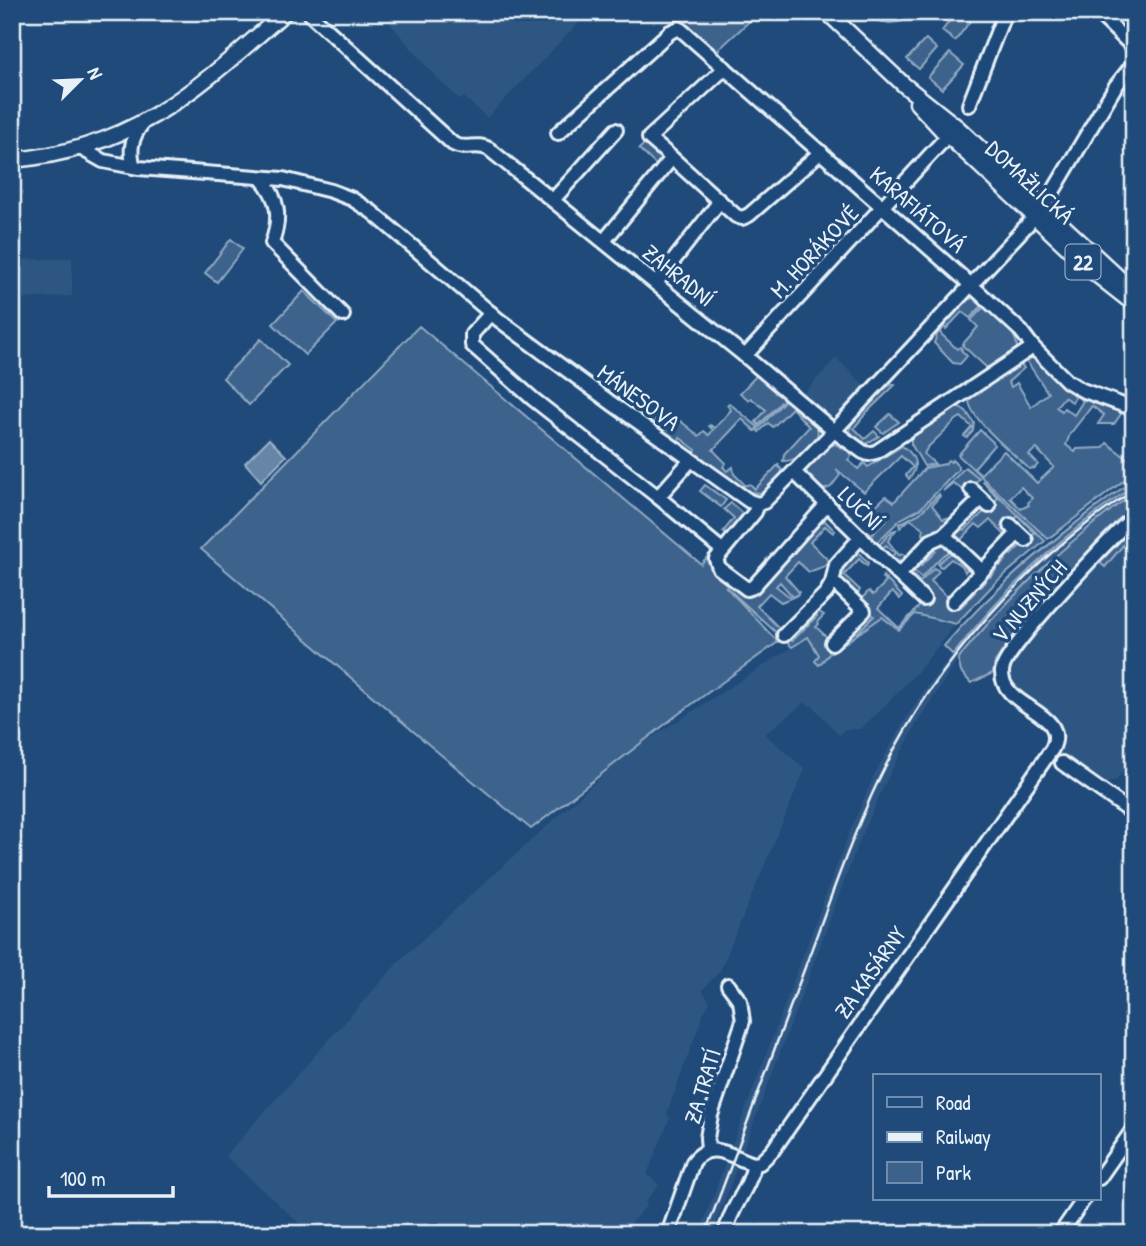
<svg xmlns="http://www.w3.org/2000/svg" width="1146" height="1246" font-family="'Patrick Hand',sans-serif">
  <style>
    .built { fill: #2e5683 }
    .green { fill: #3c628c; stroke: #92aac2; stroke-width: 2; fill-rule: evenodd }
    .water { fill: #6685a7; stroke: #9ab0c7; stroke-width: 2 }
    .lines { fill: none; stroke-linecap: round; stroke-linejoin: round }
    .minor-casing { stroke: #e8f1f8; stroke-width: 18 }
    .major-casing { stroke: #e8f1f8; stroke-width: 19 }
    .minor { stroke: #1f4a7a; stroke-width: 12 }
    .major { stroke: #1f4a7a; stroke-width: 14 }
    .rail { stroke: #e8f1f8; stroke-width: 2.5 }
    .labels { text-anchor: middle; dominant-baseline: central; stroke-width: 7; stroke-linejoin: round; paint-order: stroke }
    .shield { fill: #1f4a7a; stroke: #acbfd2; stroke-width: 2 }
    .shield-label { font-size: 21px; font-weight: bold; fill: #e8f1f8 }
    .street-label { font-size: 23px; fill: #e8f1f8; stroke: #1f4a7a }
  </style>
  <rect width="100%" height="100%" fill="#1f4a7a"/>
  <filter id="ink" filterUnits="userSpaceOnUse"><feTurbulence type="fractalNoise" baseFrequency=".0143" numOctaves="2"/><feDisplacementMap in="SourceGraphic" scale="14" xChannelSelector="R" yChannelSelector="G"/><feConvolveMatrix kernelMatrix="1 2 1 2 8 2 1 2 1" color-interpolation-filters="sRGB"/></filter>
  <g filter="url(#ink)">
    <g class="built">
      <path d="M 382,12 L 589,12 L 487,118 L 464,97 L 460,100 L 437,78 L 386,19 Z"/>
      <path d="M 72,258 L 72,296 L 21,299 L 13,260 Z"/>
      <path d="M 836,358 L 865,386 L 843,410 L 831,416 L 803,394 Z"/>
      <path d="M 1134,486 L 1134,493 L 1070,541 L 997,612 L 958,659 L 916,725 L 886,781 L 857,847 L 712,1234 L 699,1234 L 845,843 L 874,775 L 906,718 L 925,689 L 968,636 L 1014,585 L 1067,537 Z"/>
      <path d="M 1134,524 L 1134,755 L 1117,780 L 1102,785 L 1057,751 L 1063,738 L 1058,725 L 1019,696 L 1011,682 L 1010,665 L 1016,652 Z"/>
      <path d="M 915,614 L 956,624 L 919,670 L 880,711 L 860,729 L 845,729 L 839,735 L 812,705 L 809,706 L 805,702 L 765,734 L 805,769 L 720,971 L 702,990 L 710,1002 L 704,1012 L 667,1113 L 670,1118 L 647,1174 L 659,1185 L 645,1202 L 647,1205 L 627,1228 L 625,1234 L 311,1234 L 225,1156 L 402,958 L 626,754 L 808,637 L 819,655 L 819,664 L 829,654 L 882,617 L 899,630 Z"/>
    </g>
    <g class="green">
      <path d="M 691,12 L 751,12 L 755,16 L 715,53 L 706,45 L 708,43 L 688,29 L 687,22 Z"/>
      <path d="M 862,12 L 872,12 L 889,17 L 920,12 C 902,26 880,27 862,12 Z"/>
      <path d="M 956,12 L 961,12 L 971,20 L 955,41 L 942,31 Z"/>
      <path d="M 926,39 L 937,49 L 919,69 L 907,59 Z"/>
      <path d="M 950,53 L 964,65 L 942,89 L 928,77 Z"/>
      <path d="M 646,142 L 666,158 L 660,169 L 639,149 Z"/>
      <path d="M 231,239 L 243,249 L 217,282 L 205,273 Z"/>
      <path d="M 304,291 L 337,323 L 305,355 L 273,324 Z"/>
      <path d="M 973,298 L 982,306 L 970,318 L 962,312 L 946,329 L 942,325 L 966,300 Z"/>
      <path d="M 984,307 C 996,318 1018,331 1017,349 L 989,367 L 986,367 L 962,345 L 978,327 L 971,320 Z"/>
      <path d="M 419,326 L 701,564 L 713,550 L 707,561 L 741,591 L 821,517 L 835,531 L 833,533 L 825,526 L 810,542 L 829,561 L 825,566 L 809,572 L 798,562 L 785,576 L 799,592 L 797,595 L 793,597 L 780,582 L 776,586 L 791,598 L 781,602 L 769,593 L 757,606 L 792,641 L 805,628 L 801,624 L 802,622 L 807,626 L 817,616 L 813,611 L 814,609 L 824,615 L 818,621 L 819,624 L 816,627 L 830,640 L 844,642 L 853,633 L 852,629 L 857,633 L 874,616 L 847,590 L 849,588 L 839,578 C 840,566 850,560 855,549 L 868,563 L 867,566 L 859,559 L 844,575 L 860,590 L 857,595 L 861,599 L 869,591 L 873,595 L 886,582 L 882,578 L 883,576 L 902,596 L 900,599 L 892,592 L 878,608 L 899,628 L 928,597 L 910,580 L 909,571 L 920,582 L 934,568 L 939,571 L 931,581 L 959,609 L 967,601 L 963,596 L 965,594 L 969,598 L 975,592 L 971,588 L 975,583 L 980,587 L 986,581 L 982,577 L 985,573 L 990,577 L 996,570 L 992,566 L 996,562 L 1000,566 L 1006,560 L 1002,555 L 1006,551 L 1011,555 L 1020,546 L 1016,540 L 1024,544 L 1035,533 L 1018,516 L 1007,527 L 1011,532 L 1008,538 L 990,520 L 981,528 L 976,524 L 958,543 L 954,537 L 956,531 L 960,527 L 965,530 L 998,498 L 982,480 L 1045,541 L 996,582 L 956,624 L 915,614 L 899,630 L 882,617 L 829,654 L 819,665 L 815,661 L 819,655 L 808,637 L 792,647 L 725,586 L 778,642 L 677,715 L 531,829 L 434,749 L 201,549 Z"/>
      <path d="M 940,327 L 943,329 L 940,333 L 957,349 L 960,347 L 962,349 L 961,350 L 967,356 L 960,364 L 953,363 L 934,343 Z"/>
      <path d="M 261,339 L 288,365 L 249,405 L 223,378 Z"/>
      <path d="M 1032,357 L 1123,411 L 1114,424 L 1098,424 L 1104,415 L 1092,406 L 1070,434 L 1066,445 L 1075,452 L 1077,449 L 1103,448 L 1107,443 L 1134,464 L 1127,478 L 1048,539 L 958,455 L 980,430 L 993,442 L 994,445 L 974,468 L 981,474 L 1004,451 L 1037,483 L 1054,467 L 1036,448 L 1029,455 L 1038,464 L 1035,468 L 1029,469 C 1013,453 968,418 969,399 L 1021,364 L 1024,368 L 1008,382 L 1011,387 L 1017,383 L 1031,407 L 1048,393 L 1026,360 ZM 1076,396 L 1083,401 L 1074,415 L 1064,408 L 1062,411 L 1056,407 L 1064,397 L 1072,402 ZM 1021,487 L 1032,498 L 1028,503 L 1029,505 L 1021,509 L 1010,498 Z"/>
      <path d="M 757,375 L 777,391 L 775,393 L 785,398 L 759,425 L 756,422 L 766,410 L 751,398 L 749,400 L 740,393 Z"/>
      <path d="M 893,384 L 895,385 L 867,412 L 854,428 L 865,439 L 874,431 L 879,436 L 864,445 L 862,444 L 864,442 L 855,438 L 850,431 C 850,416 879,389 893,384 Z"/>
      <path d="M 786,399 C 796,407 823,422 817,436 C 815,441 809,445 806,449 C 798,457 794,461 783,461 L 784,454 L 809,427 L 792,408 L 773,427 L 768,423 L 759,432 L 757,430 Z"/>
      <path d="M 729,403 L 758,427 L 755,431 L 742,419 L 713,450 L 726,463 L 723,467 L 727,471 L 733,467 L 734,474 L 744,484 L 743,486 L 750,484 L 755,489 L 779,464 L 778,466 L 782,470 L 782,474 L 762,493 L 748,492 L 695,453 L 696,450 L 680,438 L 676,443 L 675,439 L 655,427 L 655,420 L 658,415 L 665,421 L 672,414 L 699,436 L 704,431 L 709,435 L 713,430 L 709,426 L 710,425 L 715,428 L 731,410 L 727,405 Z"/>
      <path d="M 958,406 L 966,411 L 974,423 L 973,431 L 967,438 L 964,436 L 972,427 L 961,417 L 956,420 L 927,448 L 924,454 L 935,464 L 924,466 L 911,444 L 911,438 Z"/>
      <path d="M 890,414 L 899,422 L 883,433 L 876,427 Z"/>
      <path d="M 835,444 L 853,454 L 848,460 L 858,469 L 864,463 L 868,467 L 902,446 C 915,454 920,467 909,479 L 906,475 L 913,467 L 901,456 L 864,492 L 836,469 L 840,475 L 831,487 L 823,490 L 809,478 L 806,471 L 825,448 Z"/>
      <path d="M 948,460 L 951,462 L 952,460 L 958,466 L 958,470 L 920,509 L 901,519 L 877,542 L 865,532 L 867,531 L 872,535 L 887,519 L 878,510 L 874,513 L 871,510 L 886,496 L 894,502 L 925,468 L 945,464 Z"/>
      <path d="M 965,467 L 979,478 L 968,491 L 970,501 L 967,498 L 968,494 L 953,483 L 943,491 Z"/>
      <path d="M 1134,477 L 1134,486 C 1065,532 1004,589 953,655 L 944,646 C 997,584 1061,532 1128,484 Z"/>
      <path d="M 705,485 L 726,500 L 721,507 L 700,491 Z"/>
      <path d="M 1134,493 L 1134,508 L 1002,652 L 995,662 L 993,673 L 971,683 L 961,672 L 958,659 C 1010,595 1067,541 1134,493 Z"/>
      <path d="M 939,494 L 940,496 L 932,505 L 943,519 L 947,518 L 950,522 C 941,530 936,530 927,537 L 923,534 L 924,529 L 910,519 L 900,528 L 899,524 L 920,513 Z"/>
      <path d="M 731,503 L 744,515 L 726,534 L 723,532 L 734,518 L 724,509 Z"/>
      <path d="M 1134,524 L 1134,532 L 1105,567 L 1099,562 Z"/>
      <path d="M 896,530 L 888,541 L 899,555 L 903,554 L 907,557 L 900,562 L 891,557 L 895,553 L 886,545 L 882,549 L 879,545 L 892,531 Z"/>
      <path d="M 942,540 L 953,549 L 941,557 L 921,578 L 911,568 L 916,562 L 921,566 L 936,551 L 931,547 Z"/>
      <path d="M 951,553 L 968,568 L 965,572 L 963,567 L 951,559 L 942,567 L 939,566 L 938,563 Z"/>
    </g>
    <path class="water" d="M 269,439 L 286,456 L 261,481 L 245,463 Z"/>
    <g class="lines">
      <defs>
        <g id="minor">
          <path d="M 1097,12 L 1134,48"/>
          <path d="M 311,15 L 453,144 C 465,151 477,142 489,149 L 745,356 L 834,431 L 863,452 L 868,454 L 876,452 L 1033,347"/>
          <path d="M 969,105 L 1005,12"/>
          <path d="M 558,133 L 670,32 L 679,28 L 970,284 L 1021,331 L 1033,347 L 1067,381 L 1082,390 L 1134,409"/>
          <path d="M 82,149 L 103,161 L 139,168 L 283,179 L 331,191 L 352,199 L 372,212 L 499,320 L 614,405 L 749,501 L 758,504 L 764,502 L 834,431 L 1029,223 L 1051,195 L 1115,87 L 1134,63"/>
          <path d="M 672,158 L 736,216 L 742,218 L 749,215 L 821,152"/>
          <path d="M 134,167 C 129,151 131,138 142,124"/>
          <path d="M 261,178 C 279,199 281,217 272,243 L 343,315"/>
          <path d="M 553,200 L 616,130"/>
          <path d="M 604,241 L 672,158 L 649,138 L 725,68"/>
          <path d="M 656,283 L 720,201"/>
          <path d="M 491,313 L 472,334 L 472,345 L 533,399 L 658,497"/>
          <path d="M 745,356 L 941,143"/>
          <path d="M 691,460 L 658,497 L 722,550"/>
          <path d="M 794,472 L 899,575 L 931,541 L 944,535 L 981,499"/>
          <path d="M 971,489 L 989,506"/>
          <path d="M 758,504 L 755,512 L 716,559 L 719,568 L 747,589 L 753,587 L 827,504"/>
          <path d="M 1010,525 L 1026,540"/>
          <path d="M 944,535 L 982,571"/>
          <path d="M 899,575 L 924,599"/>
          <path d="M 832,583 L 838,586 L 864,611 L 832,643"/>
          <path d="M 953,602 L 1018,533"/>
          <path d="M 784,635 L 826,593 L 832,583 L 836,565 L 861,537"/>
          <path d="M 1062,763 L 1134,814"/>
          <path d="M 708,1150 L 707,1138 L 711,1115 L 743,1021 L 740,1001 L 728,985"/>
          <path d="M 754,1164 L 760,1163 L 773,1150 L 1052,749 C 1071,711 1000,709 1002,671 C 1003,650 1112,537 1134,516"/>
          <path d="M 1099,1178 L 1134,1128"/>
          <path d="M 668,1234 L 693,1162 C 711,1138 733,1158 754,1164"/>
          <path d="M 725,1234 C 730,1207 750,1189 754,1164"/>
          <path d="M 1060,1234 L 1084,1199"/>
        </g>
        <g id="major">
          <path d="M 827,12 L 904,85 L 958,128 L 1134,292"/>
          <path d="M 917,103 L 943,131 L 1097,275 L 1134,304"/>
          <path d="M 12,160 C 134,150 197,89 285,12"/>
        </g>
      </defs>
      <use href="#minor" class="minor-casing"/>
      <use href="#major" class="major-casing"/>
      <use href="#minor" class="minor"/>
      <use href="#major" class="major"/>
      <path class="rail" d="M 705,1234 C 739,1146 771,1058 804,970 C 828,905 850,840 880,777 C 936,662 1027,560 1134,490"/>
    </g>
  </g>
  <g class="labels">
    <rect class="shield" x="1065.5" y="244.5" width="35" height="35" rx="5"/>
    <g class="shield-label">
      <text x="1083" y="262">22</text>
    </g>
    <g class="street-label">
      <text transform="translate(1030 182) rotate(43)">DOMAŽLICKÁ</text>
      <text transform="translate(918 209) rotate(41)">KARAFIÁTOVÁ</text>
      <text transform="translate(814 251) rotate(-47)">M. HORÁKOVÉ</text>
      <text transform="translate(679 275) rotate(39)">ZAHRADNÍ</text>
      <text transform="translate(639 397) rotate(36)">MÁNESOVA</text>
      <text transform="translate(861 508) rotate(44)">LUČNÍ</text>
      <text transform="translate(1029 601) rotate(-49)">V NUZNÝCH</text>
      <text transform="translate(870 972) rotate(-55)">ZA KASÁRNY</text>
      <text transform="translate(702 1086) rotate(-73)">ZA TRATÍ</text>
    </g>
  </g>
  <rect width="1146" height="1246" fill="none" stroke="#1f4a7a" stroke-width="42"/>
  <rect x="21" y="21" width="1104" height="1204" fill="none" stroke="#e8f1f8" stroke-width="2.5" filter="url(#ink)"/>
  <rect x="873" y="1074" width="228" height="126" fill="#1f4a7a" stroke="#6f8dac" stroke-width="2"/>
  <rect x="887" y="1097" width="35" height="10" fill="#1f4a7a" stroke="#6f8dac" stroke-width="2"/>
  <text x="936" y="1110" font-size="21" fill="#e8f1f8">Road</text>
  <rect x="887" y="1132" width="35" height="10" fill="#e8f1f8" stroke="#6f8dac" stroke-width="2"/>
  <text x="936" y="1144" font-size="21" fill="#e8f1f8">Railway</text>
  <rect x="887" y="1162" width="35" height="21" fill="#3c628c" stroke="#6f8dac" stroke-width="2"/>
  <text x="936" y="1180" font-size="21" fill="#e8f1f8">Park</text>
  <g transform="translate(80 80) rotate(66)" stroke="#1f4a7a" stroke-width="5" paint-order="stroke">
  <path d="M0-5L12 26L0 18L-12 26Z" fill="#e8f1f8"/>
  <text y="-10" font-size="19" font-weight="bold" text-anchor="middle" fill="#e8f1f8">N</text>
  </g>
  <path d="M49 1186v10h124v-10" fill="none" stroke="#e8f1f8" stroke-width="3.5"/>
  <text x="60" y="1186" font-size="21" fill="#e8f1f8" stroke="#1f4a7a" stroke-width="5" paint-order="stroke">100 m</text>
</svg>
